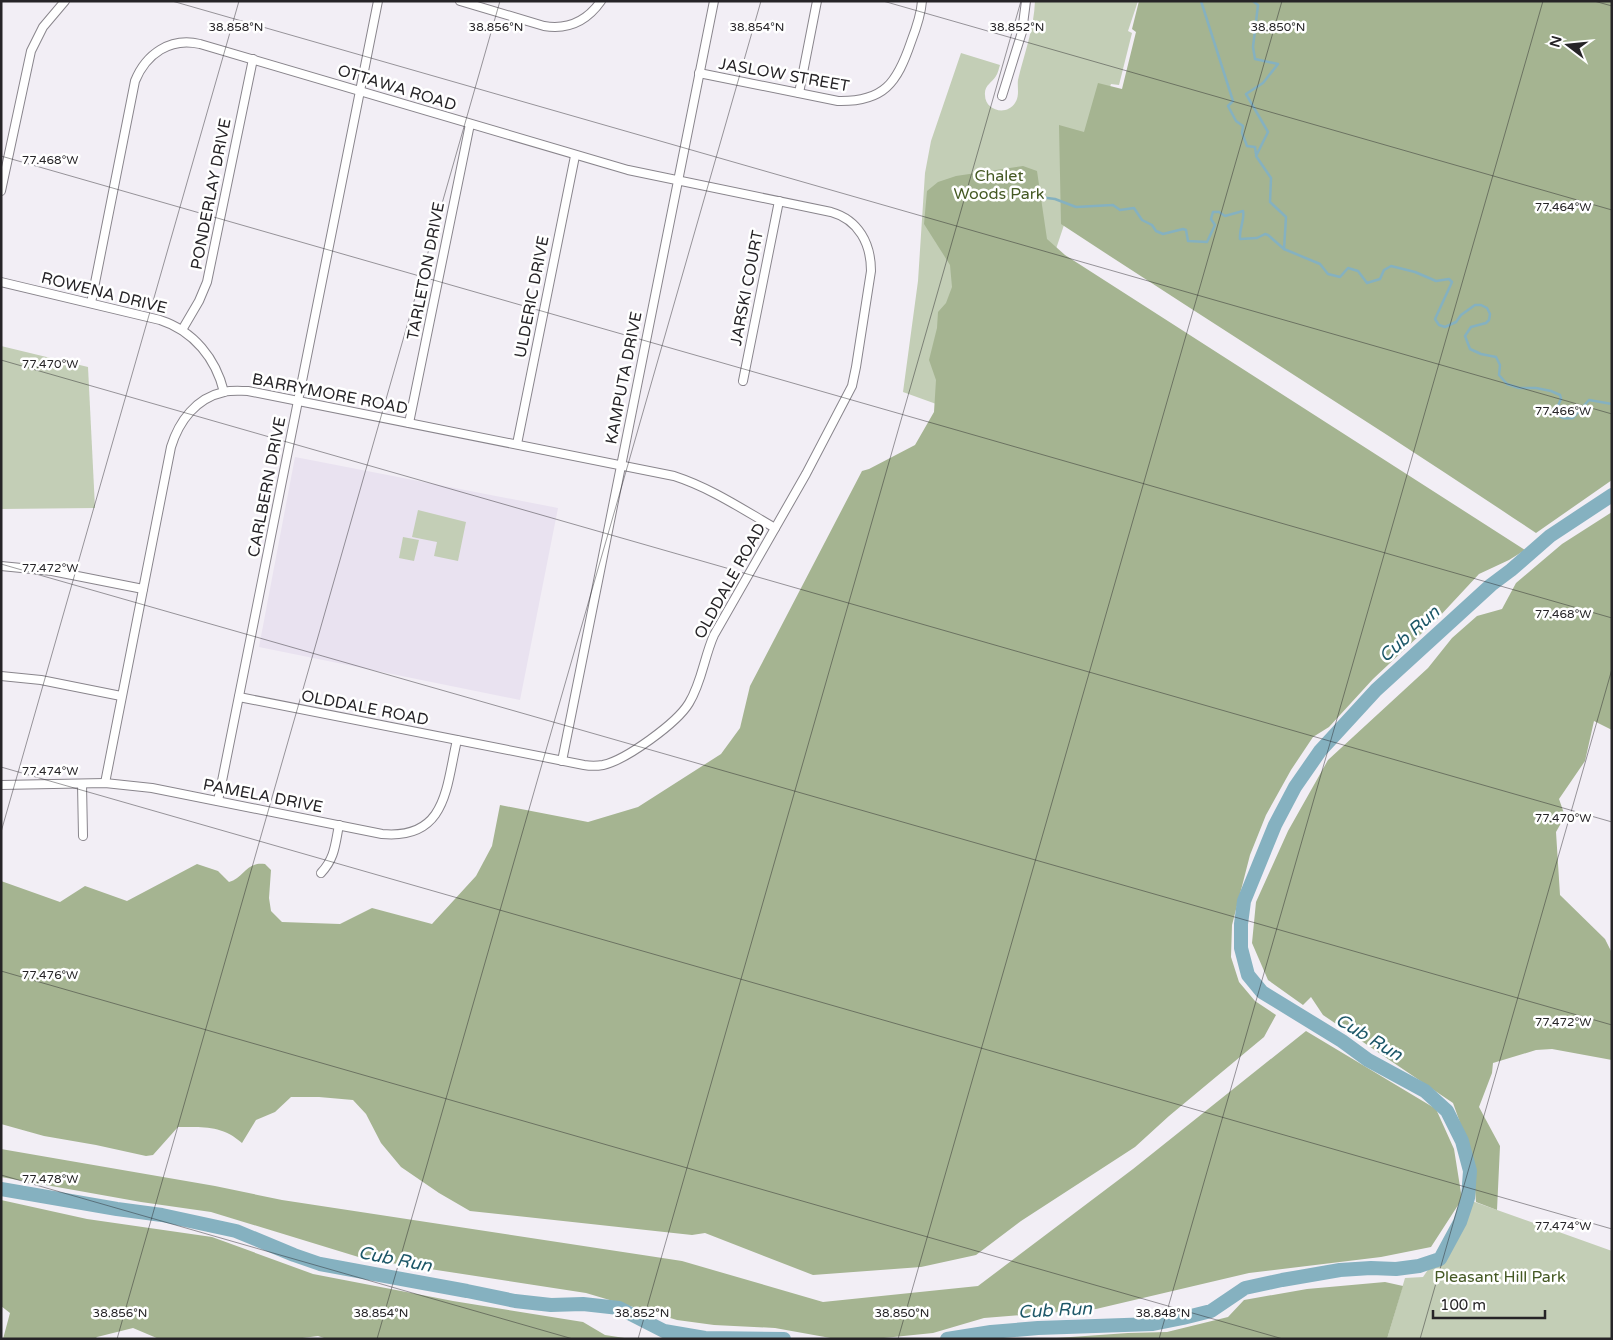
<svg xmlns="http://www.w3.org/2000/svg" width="1613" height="1340" font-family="'Varela Round',sans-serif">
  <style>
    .built { fill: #e9e2f0 }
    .green { fill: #c3ceb6 }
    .forest { fill: #a5b491 }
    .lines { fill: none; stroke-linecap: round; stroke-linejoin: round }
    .stream { stroke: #85b1c0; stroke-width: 2.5 }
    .river { stroke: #85b1c0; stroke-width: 14 }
    .street-casing { stroke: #89858c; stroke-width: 10 }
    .street { stroke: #fff; stroke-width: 8 }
    .ticks { fill: none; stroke: #262427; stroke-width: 1; stroke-opacity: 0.45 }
    .labels { text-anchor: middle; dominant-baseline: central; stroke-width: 5; stroke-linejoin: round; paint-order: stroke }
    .street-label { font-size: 16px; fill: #262427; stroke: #fff }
    .park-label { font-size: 16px; fill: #455924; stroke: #fff }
    .water-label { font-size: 18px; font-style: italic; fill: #1c5768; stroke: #fff }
    .ticks-label { font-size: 12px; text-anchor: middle; fill: #262427; stroke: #fff; stroke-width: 5; stroke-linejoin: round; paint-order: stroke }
  </style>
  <rect width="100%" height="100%" fill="#f2eef5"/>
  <path class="built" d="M 295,457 L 558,508 L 520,700 L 259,647 Z"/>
  <g class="green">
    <path d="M 1035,1 L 1138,1 L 1128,31 L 1132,33 L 1119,85 L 1111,84 L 997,426 L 903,392 L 918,281 L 925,173 L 931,141 L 961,53 L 1000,65 C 999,68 998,73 996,76 C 992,83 984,85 985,95 C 985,111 1007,116 1015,103 C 1020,96 1017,87 1018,80 C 1024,54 1034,29 1035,1 Z"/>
    <path d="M 1,346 L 88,367 L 95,508 L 1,509 Z"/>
    <path d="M 418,510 L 466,522 L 458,561 L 434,556 L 437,542 L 412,537 Z"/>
    <path d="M 403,537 L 419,540 L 414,561 L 399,558 Z"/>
    <path d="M 1469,1200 L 1612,1251 L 1612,1339 L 1387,1339 L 1405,1278 L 1423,1277 L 1469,1209 Z"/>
  </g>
  <g class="forest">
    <path d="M 1139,1 L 1612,1 L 1612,480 L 1536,533 C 1379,428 1219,328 1061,224 L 1059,125 L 1084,132 L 1098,83 L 1122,89 L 1136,32 L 1132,29 Z"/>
    <path d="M 1023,166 L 1037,171 L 1047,239 L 1065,255 L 1525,550 L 1509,560 L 1479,574 L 1438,618 L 1373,679 L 1329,727 L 1313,737 L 1291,770 L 1266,815 L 1250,855 L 1232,925 L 1231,957 L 1239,982 L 1255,1001 L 1276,1015 L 1264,1037 L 1169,1116 L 1135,1147 L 1021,1221 L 976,1255 L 921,1267 L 813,1275 L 705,1233 L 692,1235 L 470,1211 L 439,1193 L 401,1167 L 381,1143 L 366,1114 L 353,1100 L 319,1097 L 291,1097 L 275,1112 L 256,1120 L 242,1143 C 222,1125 203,1127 178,1127 L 153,1155 L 146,1156 L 96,1145 L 44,1136 L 1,1124 L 1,881 L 60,902 L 85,886 L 127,901 L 197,864 L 218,871 L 229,882 C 244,878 246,861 265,864 L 271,870 L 269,898 L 271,911 L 282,922 L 340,924 L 372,908 L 432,924 L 476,876 L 492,846 L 500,805 L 588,822 L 638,807 L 721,754 L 740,728 L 750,686 L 862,471 L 869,469 L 915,445 L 934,412 L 936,380 L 929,360 L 937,328 L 938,312 L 946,303 L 952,287 L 950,265 L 924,224 L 927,191 L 938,182 L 956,176 Z"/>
    <path d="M 1612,512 L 1612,730 L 1594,721 L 1585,761 L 1559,799 L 1565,816 L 1556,832 L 1560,895 L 1605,939 L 1612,953 L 1612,1060 L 1552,1049 L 1536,1050 L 1493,1063 L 1492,1073 L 1479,1107 L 1500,1146 L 1497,1210 L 1476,1202 L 1472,1156 L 1453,1103 L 1323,1015 L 1311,997 L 1303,1005 L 1268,980 L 1252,943 L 1256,902 L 1288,831 L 1328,760 L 1428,668 L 1452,638 L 1477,616 L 1502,609 L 1516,583 L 1562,544 Z"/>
    <path d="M 1306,1031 L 1436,1109 L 1454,1149 L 1462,1199 L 1431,1247 L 1381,1257 L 1249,1273 L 1096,1309 L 984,1318 L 933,1333 L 874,1339 L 836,1339 L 775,1328 L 714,1325 L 677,1320 L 586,1293 L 365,1259 L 211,1212 L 141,1202 L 1,1177 L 1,1149 L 215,1186 L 282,1200 L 682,1261 L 823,1302 L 978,1286 L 1133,1169 Z"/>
    <path d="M 1,1200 L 87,1219 L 212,1237 L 313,1274 L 453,1301 L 583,1322 L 605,1335 L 631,1339 L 327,1339 L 318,1336 L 295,1339 L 159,1339 L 133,1328 L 97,1337 L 95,1339 L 3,1339 L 10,1313 L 1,1306 Z"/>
    <path d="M 1385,1282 L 1403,1286 L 1387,1339 L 1042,1339 L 1128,1333 L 1167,1332 L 1228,1317 L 1244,1300 L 1307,1289 Z"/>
  </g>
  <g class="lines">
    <g class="stream">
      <path d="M 1201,1 L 1233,101 L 1228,106 L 1236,121 L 1243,126 L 1242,133 L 1247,146 L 1255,147 L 1256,154"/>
      <path d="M 1253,1 L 1258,5 L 1253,47 L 1255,59 L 1278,64 L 1263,83 L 1246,94 L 1268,132 L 1256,156 L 1271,178 L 1270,202 L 1286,217 L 1284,249 L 1320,264 L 1328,274 L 1340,277 L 1348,268 L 1358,271 L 1367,283 L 1380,279 L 1384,270 L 1391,266 L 1415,272 L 1436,281 L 1449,279 L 1452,282 L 1435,319 L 1439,325 L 1445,327 L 1456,322 L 1461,315 L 1475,305 L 1481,305 L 1487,308 L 1490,314 L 1489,320 L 1486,323 L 1471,327 L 1465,336 L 1470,349 L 1481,354 L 1496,357 L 1500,365 L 1499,375 L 1507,384 L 1519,388 L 1536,388 L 1551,391 L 1560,395 L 1561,399 L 1556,410 C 1560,419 1564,419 1573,418 L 1589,400 L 1612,404"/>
      <path d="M 1024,195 L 1055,199 L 1076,207 L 1113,205 L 1120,210 L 1134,208 L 1142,220 L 1152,225 L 1156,231 L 1163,234 L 1183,229 L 1186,230 L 1188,241 L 1207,242 L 1215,225 L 1211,219 L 1213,212 L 1219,212 L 1225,216 L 1243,211 C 1245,221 1239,227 1240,239 L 1257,238 L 1265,234 L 1268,235 L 1284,249"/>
    </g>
    <g class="river">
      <path d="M 1,1189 L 117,1209 L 162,1215 L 236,1231 L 294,1255 L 320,1264 L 467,1291 L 515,1301 L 551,1305 L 583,1304 L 619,1308 L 664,1331 L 705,1338 L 784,1339"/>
      <path d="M 947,1339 L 991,1332 L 1038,1328 L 1153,1324 L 1183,1318 L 1211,1311 L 1245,1288 L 1282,1280 L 1340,1270 L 1371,1268 L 1396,1269 L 1419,1266 L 1440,1259 L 1460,1222 L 1468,1198 L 1470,1171 L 1462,1141 L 1447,1111 L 1425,1091 L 1368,1060 L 1342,1041 L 1262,992 L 1248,975 L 1241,948 L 1241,924 L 1244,901 L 1275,825 L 1295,787 L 1320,751 L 1376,690 L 1491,585 L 1511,570 L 1550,536 L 1612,495"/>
    </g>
    <defs>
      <g id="street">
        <path d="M 460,1 L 544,26 C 568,30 587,21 601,1"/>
        <path d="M 699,73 L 838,101 C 884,102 897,83 911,42 C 916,29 921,15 922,1"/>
        <path d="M 799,93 L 817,1"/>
        <path d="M 1002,96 L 1022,32 L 1026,1"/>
        <path d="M 1,191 L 31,51 L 43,27 L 65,1"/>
        <path d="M 1,282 L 160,320 C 194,331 216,359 224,392"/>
        <path d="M 91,303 L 135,81 C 146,54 170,37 200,44 L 628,170 L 831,212 C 859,220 871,244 871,271 L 856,367 L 852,386 L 806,474 L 714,635 C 704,657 702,682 689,703 C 677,723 626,760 603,765 C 597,766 590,766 584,765 L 239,697"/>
        <path d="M 182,330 L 199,301 L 207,282 L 253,59"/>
        <path d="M 743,381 L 779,201"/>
        <path d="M 409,423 L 470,124"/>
        <path d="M 517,444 L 575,156"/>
        <path d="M 1,566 L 52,571 L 143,589"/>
        <path d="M 1,676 L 41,680 L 121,696"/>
        <path d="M 562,761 L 714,1"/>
        <path d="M 105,783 L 171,447 C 179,421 196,398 224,392 C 232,390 240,391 248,391 L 674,476 C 711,488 742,509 775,528"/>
        <path d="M 82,784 L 83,836"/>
        <path d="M 1,785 L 105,783 L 152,788 L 382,834 C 447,840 446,787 457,740"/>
        <path d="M 218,801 L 378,1"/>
        <path d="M 321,873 C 335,858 335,845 339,825"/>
      </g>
    </defs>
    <use href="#street" class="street-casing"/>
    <use href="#street" class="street"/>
  </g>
  <path class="ticks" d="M 172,1 L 1612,414M 883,1 L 1612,210M 1594,1 L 1612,6M 1,156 L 1612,618M 1,360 L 1612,822M 1,564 L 1612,1025M 1,767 L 1612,1229M 1,832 L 239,1M 1,971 L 1283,1339M 1,1175 L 573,1339M 117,1339 L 500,1M 377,1339 L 761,1M 638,1339 L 1021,1M 898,1339 L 1282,1M 1159,1339 L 1543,1M 1420,1339 L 1612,669"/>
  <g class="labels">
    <g class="street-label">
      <text transform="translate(784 75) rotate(10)">JASLOW STREET</text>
      <text transform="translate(397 88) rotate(17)">OTTAWA ROAD</text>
      <text transform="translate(211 194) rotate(-79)">PONDERLAY DRIVE</text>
      <text transform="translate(426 271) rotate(-79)">TARLETON DRIVE</text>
      <text transform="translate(747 288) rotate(-79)">JARSKI COURT</text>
      <text transform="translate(104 293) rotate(14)">ROWENA DRIVE</text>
      <text transform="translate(532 297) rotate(-79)">ULDERIC DRIVE</text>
      <text transform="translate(624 378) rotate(-79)">KAMPUTA DRIVE</text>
      <text transform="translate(330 394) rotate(11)">BARRYMORE ROAD</text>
      <text transform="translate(267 487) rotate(-79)">CARLBERN DRIVE</text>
      <text transform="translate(730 581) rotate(-61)">OLDDALE ROAD</text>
      <text transform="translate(365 708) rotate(11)">OLDDALE ROAD</text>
      <text transform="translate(263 796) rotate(11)">PAMELA DRIVE</text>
    </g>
    <g class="park-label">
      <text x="999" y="176">Chalet<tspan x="999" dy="18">Woods Park</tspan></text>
      <text x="1500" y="1277">Pleasant Hill Park</text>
    </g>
    <g class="water-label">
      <text transform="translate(1409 634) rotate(-42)">Cub Run</text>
      <text transform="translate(1369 1037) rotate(31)">Cub Run</text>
      <text transform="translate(395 1259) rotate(11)">Cub Run</text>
      <text transform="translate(1055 1310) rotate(-3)">Cub Run</text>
    </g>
  </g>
  <g class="ticks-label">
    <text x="236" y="31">38.858°N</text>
    <text x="496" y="31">38.856°N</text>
    <text x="757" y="31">38.854°N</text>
    <text x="1017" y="31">38.852°N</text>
    <text x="1278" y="31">38.850°N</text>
    <text x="50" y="164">77.468°W</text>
    <text x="1563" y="211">77.464°W</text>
    <text x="50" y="368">77.470°W</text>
    <text x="1563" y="415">77.466°W</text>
    <text x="50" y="572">77.472°W</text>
    <text x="1563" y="618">77.468°W</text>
    <text x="50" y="775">77.474°W</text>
    <text x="1563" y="822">77.470°W</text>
    <text x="50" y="979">77.476°W</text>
    <text x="1563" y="1026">77.472°W</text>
    <text x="50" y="1183">77.478°W</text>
    <text x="1563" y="1230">77.474°W</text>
    <text x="120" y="1317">38.856°N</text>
    <text x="381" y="1317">38.854°N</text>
    <text x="642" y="1317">38.852°N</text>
    <text x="902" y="1317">38.850°N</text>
    <text x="1163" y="1317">38.848°N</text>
  </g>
  <rect width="1613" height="1340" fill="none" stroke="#262427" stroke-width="5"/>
  <g transform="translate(1568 45) rotate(286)" stroke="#ffffff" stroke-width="4" paint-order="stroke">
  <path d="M0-4L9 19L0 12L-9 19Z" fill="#262427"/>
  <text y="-8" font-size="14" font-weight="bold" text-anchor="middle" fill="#262427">N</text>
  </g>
  <path d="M1433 1310v8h112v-8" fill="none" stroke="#262427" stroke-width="2.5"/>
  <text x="1440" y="1310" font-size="15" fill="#262427" stroke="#ffffff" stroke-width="4" paint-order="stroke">100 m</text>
</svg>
